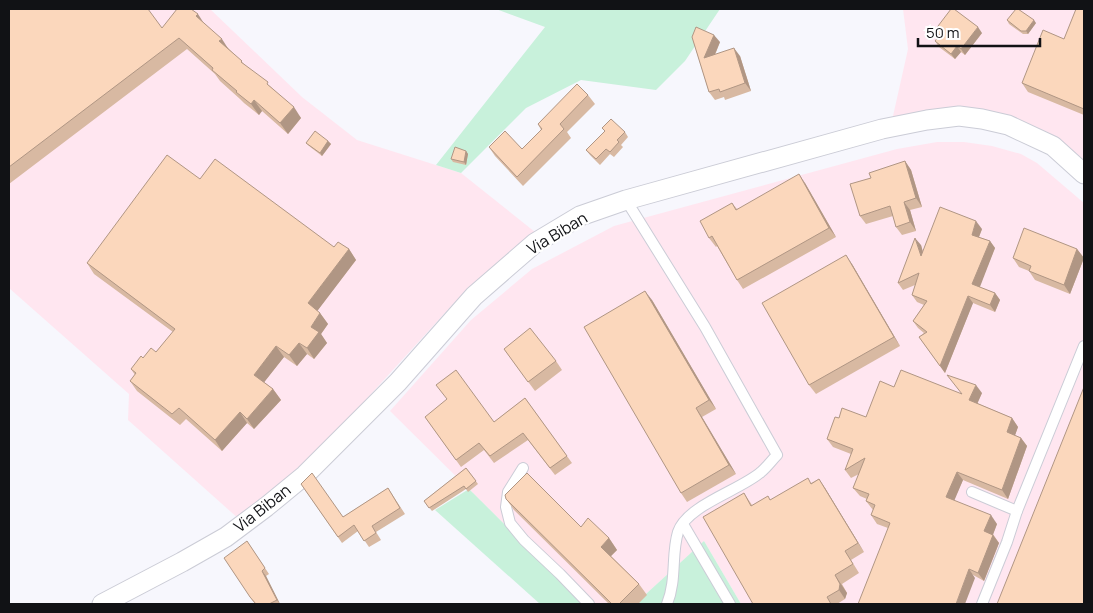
<svg xmlns="http://www.w3.org/2000/svg" width="1093" height="613" font-family="Manrope,sans-serif">
  <style>
    .industrial { fill: #ffe6f0 }
    .green { fill: #c8f1db }
    .lines { fill: none; stroke-linecap: round; stroke-linejoin: round }
    .service-casing { stroke: #cbccd6; stroke-width: 12 }
    .minor-casing { stroke: #cbccd6; stroke-width: 21 }
    .service { stroke: #fff; stroke-width: 10 }
    .minor { stroke: #fff; stroke-width: 19 }
    .wall { fill: #d8b9a2 }
    .shaded-wall { fill: #b09684 }
    .building { fill: #fbd7bc; stroke: #b09684 }
    .labels { text-anchor: middle; dominant-baseline: central; stroke-width: 4.5; stroke-linejoin: round; paint-order: stroke }
    .street-label { font-size: 16px; fill: #111215; stroke: #fff }
  </style>
  <rect width="100%" height="100%" fill="#f7f7fd"/>
  <g class="industrial">
    <path d="M 9,9 L 210,9 L 302,97 L 357,140 L 461,173 L 540,236 L 518,249 L 454,303 L 330,439 L 280,488 L 240,520 L 128,420 L 129,394 L 9,288 Z"/>
    <path d="M 903,9 L 1084,9 L 1084,171 L 997,122 L 891,125 L 908,49 Z"/>
    <path d="M 937,142 L 964,142 L 992,146 L 1021,154 L 1037,163 L 1084,203 L 1084,604 L 741,604 L 704,541 L 635,604 L 585,604 L 390,411 L 471,320 L 532,269 L 614,226 L 897,149 Z"/>
  </g>
  <g class="green">
    <path d="M 496,9 L 720,9 L 685,61 L 656,90 L 581,80 L 526,108 L 461,173 L 436,165 L 545,27 Z"/>
    <path d="M 469,489 L 585,604 L 540,604 L 435,510 Z"/>
    <path d="M 704,541 L 741,604 L 635,604 Z"/>
  </g>
  <g class="lines">
    <defs>
      <g id="service">
        <path d="M 626,200 L 705,327 L 777,455 C 772,460 767,467 761,472 C 741,490 687,505 678,532 C 671,555 677,579 667,604"/>
        <path d="M 523,468 L 508,492 L 506,507 L 510,523 L 524,540 L 560,574 L 589,604"/>
        <path d="M 972,492 L 1017,511 L 1084,346"/>
        <path d="M 683,524 L 730,604"/>
        <path d="M 982,604 L 1007,542 L 1017,511"/>
      </g>
      <path id="minor" d="M 102,604 L 182,562 L 226,537 L 266,507 L 305,475 L 398,382 L 474,296 L 535,243 L 580,216 L 626,200 L 882,129 L 927,120 L 959,116 L 982,119 L 1008,125 L 1053,146 L 1084,174"/>
    </defs>
    <use href="#service" class="service-casing"/>
    <use href="#minor" class="minor-casing"/>
    <use href="#service" class="service"/>
    <use href="#minor" class="minor"/>
  </g>
  <g class="wall">
    <path d="M 9,9 L 162,28 L 204,23 L 229,49 L 245,65 L 272,88 L 301,118 L 288,134 L 262,111 L 259,115 L 244,103 L 240,99 L 220,81 L 215,74 L 187,49 L 9,184 Z"/>
    <path d="M 1084,9 L 1084,115 L 1028,92 L 1022,83 L 1064,39 Z"/>
    <path d="M 1007,20 L 1036,23 L 1028,34 L 1023,34 L 1009,24 Z"/>
    <path d="M 935,30 L 982,33 L 965,55 L 961,52 L 955,59 L 939,47 L 935,41 L 939,36 Z"/>
    <path d="M 692,37 L 720,42 L 715,55 L 740,56 L 751,91 L 725,100 L 724,97 L 715,100 L 709,92 Z"/>
    <path d="M 588,95 L 595,104 L 567,132 L 571,138 L 523,186 L 495,156 L 489,147 L 522,149 L 541,130 L 538,124 Z"/>
    <path d="M 602,128 L 625,132 L 628,137 L 621,145 L 623,147 L 614,157 L 610,154 L 600,165 L 590,155 L 586,150 L 605,131 Z"/>
    <path d="M 328,141 L 331,144 L 322,156 L 309,146 L 306,143 Z"/>
    <path d="M 466,151 L 468,154 L 466,165 L 453,162 L 451,159 Z"/>
    <path d="M 905,161 L 911,170 L 922,207 L 910,210 L 916,231 L 902,235 L 896,227 L 893,216 L 866,224 L 860,216 L 871,178 Z"/>
    <path d="M 200,179 L 334,247 L 349,249 L 356,260 L 317,311 L 320,313 L 328,324 L 321,334 L 327,343 L 314,359 L 307,354 L 297,366 L 284,357 L 264,382 L 273,389 L 281,400 L 254,429 L 247,423 L 222,451 L 186,419 L 180,425 L 137,391 L 130,381 L 135,375 L 131,369 L 143,358 L 156,352 L 173,332 L 94,274 L 87,263 Z"/>
    <path d="M 805,183 L 836,237 L 743,289 L 737,280 L 717,246 L 716,247 L 709,238 L 732,203 L 737,209 Z"/>
    <path d="M 982,229 L 979,237 L 990,241 L 995,248 L 979,287 L 995,293 L 1000,300 L 995,312 L 973,303 L 945,373 L 919,337 L 924,333 L 918,328 L 913,321 L 924,305 L 917,302 L 912,295 L 915,285 L 903,290 L 898,283 L 921,245 L 923,252 Z"/>
    <path d="M 1077,249 L 1084,258 L 1070,294 L 1035,280 L 1029,271 L 1019,267 L 1013,258 Z"/>
    <path d="M 852,264 L 900,346 L 816,394 L 809,385 Z"/>
    <path d="M 652,300 L 716,409 L 702,417 L 736,474 L 687,502 L 681,493 Z"/>
    <path d="M 504,349 L 556,361 L 562,370 L 535,391 Z"/>
    <path d="M 894,387 L 961,394 L 982,393 L 977,403 L 1012,418 L 1018,427 L 1015,435 L 1021,438 L 1027,446 L 1008,499 L 963,480 L 954,500 L 997,524 L 993,534 L 999,543 L 984,581 L 888,528 L 877,524 L 871,515 L 873,510 L 866,501 L 867,499 L 860,496 L 853,488 L 859,474 L 851,478 L 845,470 L 851,454 L 833,447 L 827,439 L 839,418 L 866,417 Z"/>
    <path d="M 525,398 L 572,463 L 555,475 L 528,440 L 494,463 L 484,450 L 461,467 L 425,417 L 494,422 Z"/>
    <path d="M 466,468 L 478,484 L 468,492 L 466,489 L 432,511 L 424,501 Z"/>
    <path d="M 819,479 L 825,488 L 864,552 L 851,560 L 859,573 L 842,584 L 847,593 L 845,599 L 837,604 L 753,604 L 744,493 L 752,505 L 770,500 L 811,483 Z"/>
    <path d="M 301,484 L 343,517 L 388,488 L 405,514 L 376,532 L 381,540 L 369,547 L 358,531 L 342,543 Z"/>
    <path d="M 506,499 L 581,527 L 609,538 L 617,550 L 611,556 L 639,584 L 647,595 L 638,604 L 609,604 L 514,510 Z"/>
    <path d="M 247,541 L 269,574 L 266,576 L 280,604 L 255,604 L 250,597 Z"/>
  </g>
  <g class="shaded-wall">
    <path d="M 198,14 L 205,25 L 196,16 Z"/>
    <path d="M 1034,20 L 1036,23 L 1028,34 L 1026,31 Z"/>
    <path d="M 978,27 L 982,33 L 965,55 L 961,49 Z"/>
    <path d="M 714,35 L 720,42 L 710,66 L 704,58 Z"/>
    <path d="M 222,39 L 229,50 L 219,41 Z"/>
    <path d="M 957,46 L 961,52 L 955,59 L 951,54 Z"/>
    <path d="M 734,48 L 740,56 L 751,91 L 745,83 Z"/>
    <path d="M 254,100 L 262,111 L 259,115 L 251,104 Z"/>
    <path d="M 294,107 L 301,118 L 288,134 L 280,123 Z"/>
    <path d="M 328,141 L 331,144 L 322,156 L 320,153 Z"/>
    <path d="M 466,151 L 468,154 L 466,165 L 464,162 Z"/>
    <path d="M 905,161 L 911,170 L 922,207 L 916,198 Z"/>
    <path d="M 799,174 L 805,183 L 836,237 L 829,228 Z"/>
    <path d="M 904,202 L 910,210 L 916,231 L 910,222 Z"/>
    <path d="M 976,221 L 982,229 L 977,242 L 972,235 Z"/>
    <path d="M 915,238 L 921,245 L 926,264 L 921,256 Z"/>
    <path d="M 990,241 L 995,248 L 978,292 L 972,284 Z"/>
    <path d="M 349,249 L 356,260 L 315,314 L 308,303 Z"/>
    <path d="M 1077,249 L 1084,258 L 1070,294 L 1064,285 Z"/>
    <path d="M 846,255 L 852,264 L 900,346 L 894,337 Z"/>
    <path d="M 645,291 L 652,300 L 716,409 L 709,400 Z"/>
    <path d="M 995,293 L 1000,300 L 995,312 L 990,305 Z"/>
    <path d="M 968,296 L 973,303 L 945,373 L 940,366 Z"/>
    <path d="M 320,313 L 328,324 L 321,334 L 327,343 L 314,359 L 307,348 L 311,327 Z"/>
    <path d="M 299,343 L 307,354 L 297,366 L 289,355 Z"/>
    <path d="M 276,346 L 284,357 L 262,385 L 254,375 Z"/>
    <path d="M 976,385 L 982,393 L 975,409 L 969,400 Z"/>
    <path d="M 273,389 L 281,400 L 254,429 L 247,419 Z"/>
    <path d="M 696,408 L 702,417 L 736,474 L 729,465 Z"/>
    <path d="M 240,412 L 247,423 L 222,451 L 215,440 Z"/>
    <path d="M 1012,418 L 1018,427 L 1013,441 L 1007,432 Z"/>
    <path d="M 1021,438 L 1027,446 L 1008,499 L 1002,490 Z"/>
    <path d="M 957,472 L 963,480 L 952,506 L 946,497 Z"/>
    <path d="M 819,479 L 825,488 L 864,552 L 858,543 Z"/>
    <path d="M 991,515 L 997,524 L 991,540 L 984,531 Z"/>
    <path d="M 993,535 L 999,543 L 984,581 L 978,573 Z"/>
    <path d="M 609,538 L 617,550 L 609,558 L 601,547 Z"/>
    <path d="M 969,569 L 975,578 L 965,604 L 956,604 Z"/>
    <path d="M 262,571 L 266,576 L 280,604 L 277,600 Z"/>
    <path d="M 835,575 L 847,593 L 845,599 L 839,590 Z"/>
  </g>
  <g class="building">
    <path d="M 9,9 L 148,9 L 162,28 L 177,9 L 191,9 L 198,14 L 196,16 L 222,39 L 219,41 L 242,61 L 241,62 L 268,82 L 267,84 L 294,107 L 280,123 L 254,100 L 251,104 L 236,92 L 237,91 L 212,70 L 213,68 L 179,38 L 9,167 Z"/>
    <path d="M 951,9 L 954,9 L 978,27 L 961,49 L 957,46 L 951,54 L 935,41 L 940,35 L 935,30 Z"/>
    <path d="M 1016,9 L 1018,9 L 1034,20 L 1026,31 L 1021,31 L 1007,20 Z"/>
    <path d="M 1076,9 L 1084,9 L 1084,109 L 1022,83 L 1043,30 L 1064,39 Z"/>
    <path d="M 696,27 L 714,35 L 704,58 L 734,48 L 745,83 L 720,92 L 719,89 L 709,92 L 692,37 Z"/>
    <path d="M 577,84 L 588,95 L 560,124 L 564,129 L 517,177 L 489,147 L 505,131 L 522,149 L 542,129 L 538,124 Z"/>
    <path d="M 611,119 L 625,132 L 617,140 L 619,142 L 610,152 L 606,149 L 596,159 L 586,150 L 605,131 L 602,128 Z"/>
    <path d="M 315,131 L 328,141 L 320,153 L 306,143 Z"/>
    <path d="M 455,147 L 466,151 L 464,162 L 451,159 Z"/>
    <path d="M 167,155 L 200,179 L 215,159 L 334,247 L 338,242 L 349,249 L 308,303 L 320,313 L 311,327 L 319,332 L 307,348 L 299,343 L 289,355 L 276,346 L 254,375 L 273,389 L 247,419 L 240,412 L 215,440 L 179,408 L 172,414 L 130,381 L 136,373 L 131,369 L 141,356 L 143,358 L 151,348 L 156,352 L 175,329 L 87,263 Z"/>
    <path d="M 905,161 L 916,198 L 904,202 L 910,222 L 896,227 L 890,206 L 860,216 L 850,184 L 871,178 L 869,173 Z"/>
    <path d="M 799,174 L 829,228 L 737,280 L 712,236 L 709,238 L 700,221 L 732,203 L 736,210 Z"/>
    <path d="M 940,207 L 976,221 L 972,235 L 990,241 L 972,284 L 995,293 L 990,305 L 968,296 L 940,366 L 919,337 L 927,332 L 913,321 L 927,301 L 912,295 L 919,273 L 898,283 L 915,238 L 921,256 Z"/>
    <path d="M 1024,228 L 1077,249 L 1064,285 L 1029,271 L 1031,266 L 1013,258 Z"/>
    <path d="M 846,255 L 894,337 L 809,385 L 762,303 Z"/>
    <path d="M 645,291 L 709,400 L 696,408 L 729,465 L 681,493 L 584,327 Z"/>
    <path d="M 530,328 L 556,361 L 528,382 L 504,349 Z"/>
    <path d="M 456,370 L 494,422 L 525,398 L 567,456 L 550,468 L 523,433 L 490,456 L 479,443 L 456,460 L 425,417 L 447,399 L 436,385 Z"/>
    <path d="M 901,370 L 962,394 L 947,375 L 976,385 L 969,400 L 1012,418 L 1007,432 L 1021,438 L 1002,490 L 957,472 L 946,497 L 991,515 L 984,531 L 993,535 L 978,573 L 969,569 L 956,604 L 858,604 L 890,523 L 871,515 L 875,505 L 866,501 L 869,494 L 853,488 L 865,458 L 845,470 L 853,449 L 827,439 L 835,417 L 839,418 L 842,408 L 866,417 L 880,381 L 894,387 Z"/>
    <path d="M 1084,387 L 1084,604 L 997,604 Z"/>
    <path d="M 466,468 L 476,481 L 466,489 L 464,486 L 429,508 L 424,501 Z"/>
    <path d="M 312,473 L 343,517 L 388,488 L 400,508 L 372,526 L 376,533 L 364,541 L 354,525 L 338,537 L 301,484 Z"/>
    <path d="M 527,473 L 581,527 L 588,518 L 609,538 L 601,547 L 639,584 L 619,604 L 612,604 L 506,499 L 505,495 Z"/>
    <path d="M 808,478 L 811,484 L 819,479 L 858,543 L 845,551 L 853,564 L 835,575 L 840,584 L 839,590 L 827,597 L 831,604 L 753,604 L 703,517 L 744,493 L 751,506 L 768,496 L 770,500 Z"/>
    <path d="M 247,541 L 265,568 L 262,571 L 277,600 L 269,604 L 256,604 L 250,597 L 224,558 Z"/>
  </g>
  <g class="labels">
    <g class="street-label">
      <text transform="translate(557 233) rotate(-31)">Via Biban</text>
      <text transform="translate(262 508) rotate(-38)">Via Biban</text>
    </g>
  </g>
  <rect width="1093" height="613" fill="none" stroke="#111215" stroke-width="20"/>
  <path d="M918 38v8h122v-8" fill="none" stroke="#111215" stroke-width="2.5"/>
  <text x="926" y="38" font-size="15" fill="#111215" stroke="#ffffff" stroke-width="4" paint-order="stroke">50 m</text>
</svg>
